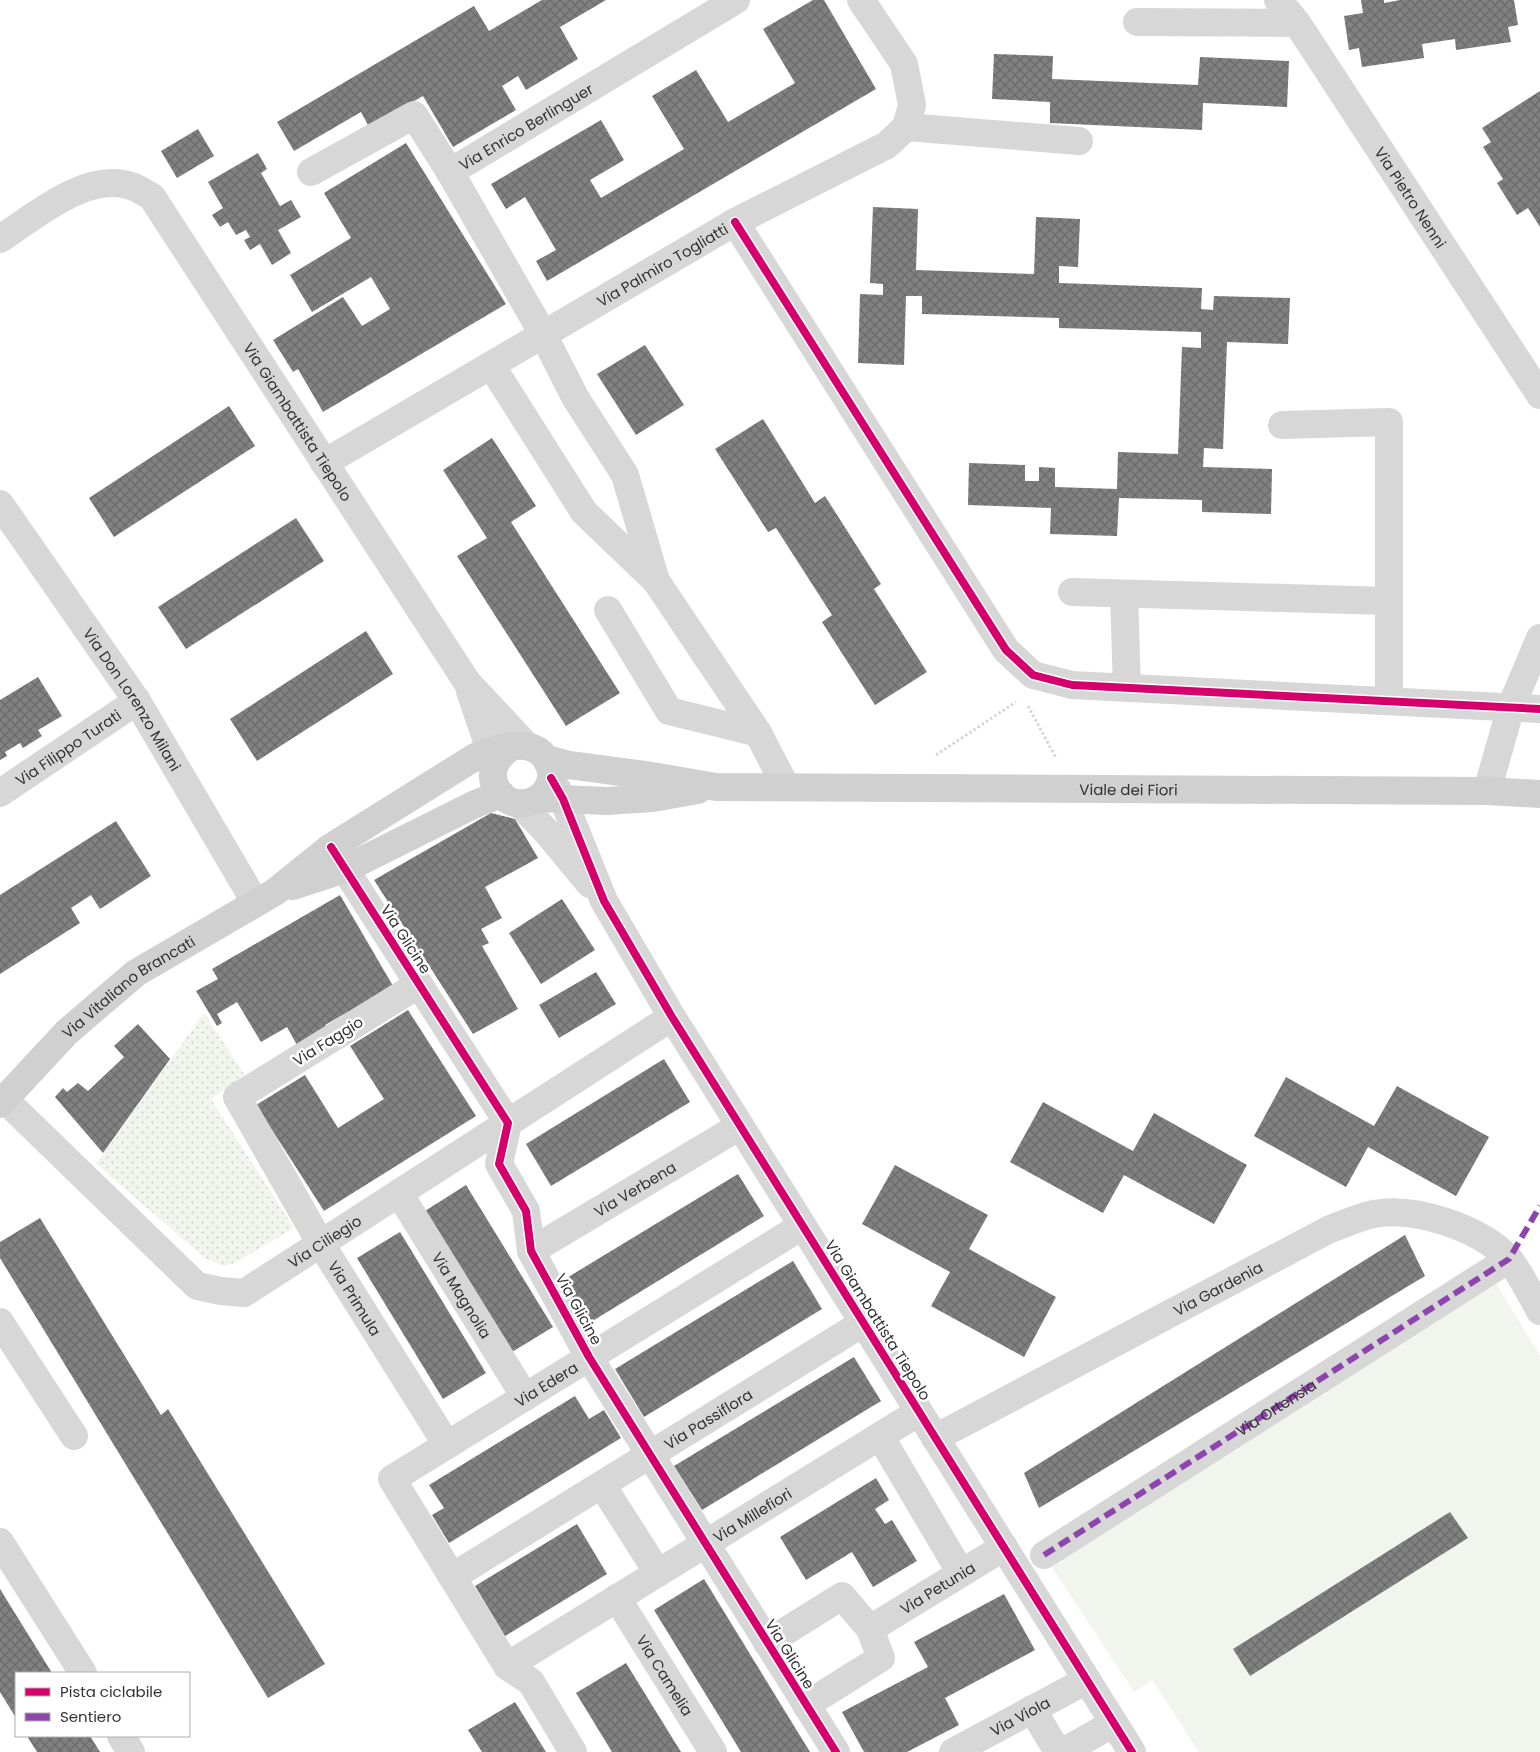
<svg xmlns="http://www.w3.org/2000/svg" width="1540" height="1752" font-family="Poppins,sans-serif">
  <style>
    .park { fill: url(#park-dots) }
    .garden { fill: #f1f5ed }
    .building { fill: url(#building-cross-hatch) }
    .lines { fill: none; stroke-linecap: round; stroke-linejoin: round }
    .path { stroke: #d6d6d6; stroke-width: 3; stroke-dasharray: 2.5 2.5; stroke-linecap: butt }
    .street { stroke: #d7d7d7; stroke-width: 28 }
    .secondary { stroke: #d0d0d0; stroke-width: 28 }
    .quiet { stroke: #8e44ad; stroke-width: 6; stroke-dasharray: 12 6; stroke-linecap: butt }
    .cycleway-casing { stroke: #fff; stroke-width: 11 }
    .cycleway { stroke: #d6006c; stroke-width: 8 }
    .labels { text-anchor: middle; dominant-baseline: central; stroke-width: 5; stroke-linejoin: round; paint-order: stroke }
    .street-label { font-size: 15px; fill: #333; stroke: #fff }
  </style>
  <defs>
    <pattern id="park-dots" width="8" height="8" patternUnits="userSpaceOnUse" patternTransform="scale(1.25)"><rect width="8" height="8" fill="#f1f5ed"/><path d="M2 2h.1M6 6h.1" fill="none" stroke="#cfd2cc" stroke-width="1.8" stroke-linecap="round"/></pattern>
    <pattern id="building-cross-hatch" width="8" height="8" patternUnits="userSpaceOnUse" patternTransform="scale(1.25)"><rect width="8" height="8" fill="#818181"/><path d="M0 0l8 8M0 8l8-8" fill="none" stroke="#6a6a6a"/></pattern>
  </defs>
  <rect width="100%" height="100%" fill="#fff"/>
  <path class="park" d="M 204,1013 L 245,1075 L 211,1099 L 294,1228 L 235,1263 L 224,1266 L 206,1259 L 96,1164 Z"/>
  <path class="garden" d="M 1495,1281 L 1540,1356 L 1540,1752 L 1199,1752 L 1152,1680 L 1134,1692 L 1051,1566 Z"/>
  <g class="building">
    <path d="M 542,0 L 606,0 L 560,27 L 578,59 L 526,90 L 518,76 L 502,86 L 516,110 L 453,147 L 423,96 L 369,127 L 361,112 L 294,151 L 277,122 L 474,6 L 489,31 Z"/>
    <path d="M 813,0 L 824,0 L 876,89 L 547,281 L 536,261 L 556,250 L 525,197 L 506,209 L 491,184 L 601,120 L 624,160 L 590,180 L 601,198 L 684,149 L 652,96 L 696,70 L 728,122 L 795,83 L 763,29 Z"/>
    <path d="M 1361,0 L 1384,0 L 1384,3 L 1400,0 L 1514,0 L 1518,25 L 1508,27 L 1511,42 L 1456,50 L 1455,39 L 1422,44 L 1424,58 L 1362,67 L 1359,48 L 1349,50 L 1344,16 L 1363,13 Z"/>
    <path d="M 994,54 L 1053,56 L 1052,79 L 1198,85 L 1200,57 L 1289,61 L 1287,107 L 1203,103 L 1202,130 L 1050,123 L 1050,102 L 992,99 Z"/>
    <path d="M 1540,91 L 1540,227 L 1528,208 L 1517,215 L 1497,183 L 1503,179 L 1483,147 L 1491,142 L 1482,128 Z"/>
    <path d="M 198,129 L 214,156 L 177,178 L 161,151 Z"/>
    <path d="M 406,143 L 506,304 L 323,412 L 298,369 L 293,372 L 273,340 L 343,297 L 362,326 L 390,309 L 371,277 L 312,312 L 290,275 L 351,238 L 324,193 Z"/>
    <path d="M 258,153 L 267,169 L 261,173 L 280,206 L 291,200 L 301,217 L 278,230 L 291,253 L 272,265 L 260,244 L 250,250 L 244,240 L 250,237 L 246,230 L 236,235 L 228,222 L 220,227 L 212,215 L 223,208 L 208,182 Z"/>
    <path d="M 873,207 L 918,209 L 916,270 L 1034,274 L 1036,217 L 1080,219 L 1078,267 L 1059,266 L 1059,283 L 1202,288 L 1201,309 L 1213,310 L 1214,296 L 1290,298 L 1288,344 L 1227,342 L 1223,449 L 1204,448 L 1203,467 L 1272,469 L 1271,514 L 1202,512 L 1202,500 L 1119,498 L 1117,536 L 1050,534 L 1051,508 L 968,505 L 969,463 L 1025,465 L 1025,481 L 1039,481 L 1039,467 L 1055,468 L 1055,487 L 1117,489 L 1118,452 L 1178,454 L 1182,347 L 1201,348 L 1201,332 L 1059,328 L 1059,318 L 922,314 L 922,296 L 906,296 L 904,365 L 858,363 L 860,294 L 883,295 L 883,284 L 870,283 Z"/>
    <path d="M 645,345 L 684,405 L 636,435 L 597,374 Z"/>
    <path d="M 229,406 L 255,446 L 114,537 L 89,498 Z"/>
    <path d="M 763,419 L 815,503 L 825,496 L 881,584 L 874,589 L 927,672 L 875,705 L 822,622 L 832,615 L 776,528 L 768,532 L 715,449 Z"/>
    <path d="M 492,438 L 536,506 L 511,522 L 620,693 L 566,726 L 457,556 L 487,538 L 443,470 Z"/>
    <path d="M 296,518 L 324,561 L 186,649 L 158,607 Z"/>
    <path d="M 366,631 L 393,674 L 257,761 L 230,719 Z"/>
    <path d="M 38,677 L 62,716 L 38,730 L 42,736 L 23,748 L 20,743 L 5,752 L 7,756 L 0,760 L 0,700 Z"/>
    <path d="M 491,813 L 515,819 L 538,858 L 485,887 L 502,918 L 481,929 L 489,943 L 482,946 L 518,1009 L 473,1034 L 374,880 Z"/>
    <path d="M 116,821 L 151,876 L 100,909 L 91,895 L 71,908 L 80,923 L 0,974 L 0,895 Z"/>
    <path d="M 340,895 L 393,986 L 325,1025 L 328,1029 L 298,1047 L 287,1027 L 261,1042 L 237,1002 L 217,1014 L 222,1023 L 217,1026 L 196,991 L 218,979 L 212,969 Z"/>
    <path d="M 562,899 L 595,950 L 541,984 L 509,933 Z"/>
    <path d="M 596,972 L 616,1004 L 559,1038 L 539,1005 Z"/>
    <path d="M 408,1010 L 476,1116 L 324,1211 L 256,1105 L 305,1075 L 338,1128 L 384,1099 L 350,1046 Z"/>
    <path d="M 138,1024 L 170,1059 L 103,1153 L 55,1097 L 63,1088 L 67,1092 L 78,1083 L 88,1091 L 124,1057 L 114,1046 Z"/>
    <path d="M 664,1059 L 690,1102 L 551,1186 L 526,1144 Z"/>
    <path d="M 1286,1077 L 1374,1126 L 1397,1086 L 1489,1137 L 1456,1196 L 1368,1147 L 1346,1187 L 1254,1136 Z"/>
    <path d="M 1043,1102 L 1133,1151 L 1154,1113 L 1247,1165 L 1214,1224 L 1124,1175 L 1103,1213 L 1010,1162 Z"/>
    <path d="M 895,1165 L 988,1215 L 969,1249 L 1056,1297 L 1024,1357 L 931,1306 L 950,1272 L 862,1224 Z"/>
    <path d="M 738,1174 L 764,1216 L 586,1325 L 560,1282 Z"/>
    <path d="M 466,1185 L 553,1327 L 512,1352 L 425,1211 Z"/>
    <path d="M 40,1218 L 161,1415 L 168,1409 L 325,1664 L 268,1698 L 0,1258 L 0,1242 Z"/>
    <path d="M 400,1232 L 486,1373 L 443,1399 L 357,1258 Z"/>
    <path d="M 1405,1235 L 1425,1276 L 1039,1508 L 1024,1473 Z"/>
    <path d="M 793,1261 L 822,1309 L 644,1417 L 615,1369 Z"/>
    <path d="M 854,1357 L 881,1401 L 702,1510 L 674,1466 Z"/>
    <path d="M 575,1396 L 589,1419 L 604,1410 L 621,1438 L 449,1543 L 432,1515 L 444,1508 L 429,1485 Z"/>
    <path d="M 876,1478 L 889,1500 L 875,1509 L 885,1524 L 892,1520 L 917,1561 L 873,1587 L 852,1552 L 806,1580 L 780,1537 Z"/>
    <path d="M 1450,1512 L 1468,1538 L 1250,1676 L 1233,1649 Z"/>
    <path d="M 577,1524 L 607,1574 L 505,1636 L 475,1586 Z"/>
    <path d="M 704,1579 L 810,1752 L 741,1752 L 654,1610 Z"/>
    <path d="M 0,1589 L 52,1673 L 16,1673 L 16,1718 L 0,1692 Z"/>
    <path d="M 1004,1594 L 1035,1650 L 945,1698 L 959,1725 L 907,1752 L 864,1752 L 842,1712 L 928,1667 L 914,1642 Z"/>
    <path d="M 626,1663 L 681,1752 L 612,1752 L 576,1693 Z"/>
    <path d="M 515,1702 L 546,1752 L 482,1752 L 468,1730 Z"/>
    <path d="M 27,1736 L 90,1736 L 100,1752 L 37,1752 Z"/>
  </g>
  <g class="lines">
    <g class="path">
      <path d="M 1028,706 L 1056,758"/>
      <path d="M 936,755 L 1016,702"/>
    </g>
    <g class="street">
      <path id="s1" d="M 1278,0 L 1297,23 L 1540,395"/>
      <path d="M 1137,22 L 1297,23"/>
      <path d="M 906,127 L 1079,141"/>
      <path d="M 311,172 L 414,115 L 450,172"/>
      <path d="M 735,222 L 1006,650 L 1033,675 L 1072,685 L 1540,709"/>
      <path id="s2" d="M 0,239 C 35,216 87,171 131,186 C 138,188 145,193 152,197 L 467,682 L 527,746"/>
      <path d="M 491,365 L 584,512 L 656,581 L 758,733 L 786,787"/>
      <path d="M 1282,425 L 1389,422 L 1389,701"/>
      <path id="s3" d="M 324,463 L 735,222 L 887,145 L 906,127 L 912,105 L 904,64 L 861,0"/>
      <path id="s4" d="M 0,504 L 137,701 L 255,902"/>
      <path id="s5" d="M 656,581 L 625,475 L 575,397 L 543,334 L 450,172 L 736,0"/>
      <path d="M 1072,592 L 1389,601"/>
      <path d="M 1124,594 L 1127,688"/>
      <path d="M 608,610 L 669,711 L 758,733"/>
      <path d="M 470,691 L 490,750 L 493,768"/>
      <path d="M 552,780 L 563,799 L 604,901 L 672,1017 L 1132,1752"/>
      <path d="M 1487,791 L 1511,707 L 1540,638"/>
      <path id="s6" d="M 0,793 L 137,701"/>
      <path d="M 519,803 L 546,831 L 590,884"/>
      <path d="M 332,849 L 508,1123 L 499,1164 L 526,1211 L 531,1251 L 589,1357 L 836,1752"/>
      <path id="s7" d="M 418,985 L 237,1097 L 321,1244 L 447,1445"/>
      <path id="s8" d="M 4,1099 L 197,1286 L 221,1291 L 244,1293 L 672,1017"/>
      <path id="s9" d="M 399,1193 L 525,1397"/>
      <path id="s10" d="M 531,1251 L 740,1126"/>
      <path d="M 0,1322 L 74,1436"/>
      <path d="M 880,1436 L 961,1573"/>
      <path id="s11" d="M 935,1438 L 1330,1229 C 1344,1224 1359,1217 1374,1214 C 1414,1206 1480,1228 1508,1258 C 1518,1269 1532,1297 1540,1311"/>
      <path d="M 602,1485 L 658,1573"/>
      <path d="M 0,1542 L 83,1673"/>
      <path d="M 1044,1555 L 1509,1259"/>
      <path id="s12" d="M 452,1577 L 863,1323"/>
      <path id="s13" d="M 617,1598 L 713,1752"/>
      <path id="s14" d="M 870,1629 L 1004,1547"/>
      <path d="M 767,1643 L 842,1596 L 870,1629 L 881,1658 L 806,1705"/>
      <path id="s15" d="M 507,1666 L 919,1412"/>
      <path d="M 1032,1709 L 1058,1752"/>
      <path d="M 121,1736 L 131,1752"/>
      <path id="s16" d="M 573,1752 L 531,1682 L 507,1666 L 392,1479 L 802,1226"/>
      <path id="s17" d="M 953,1752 L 1087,1680"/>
      <path d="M 1063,1752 L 1114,1723"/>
    </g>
    <g class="secondary">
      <path id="s18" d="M 547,759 L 569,765 L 652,776 L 716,787 L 1487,791 L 1540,794"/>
      <path d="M 539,798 L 607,801 L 653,798 L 698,790"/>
      <path d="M 293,886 L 345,869 L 475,804 L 501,794"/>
      <path id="s19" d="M 0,1104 L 67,1032 L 136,973 L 275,892 L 331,847 L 475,757 C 495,748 535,735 547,761 C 550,766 552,773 551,779 C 549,788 543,796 535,800 C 501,817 473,768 512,747"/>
    </g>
    <path class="quiet" id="s20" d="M 1044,1555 L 1509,1259 L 1540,1206"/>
    <defs>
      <g id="cycleway">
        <path d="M 735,222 L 1006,650 L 1033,675 L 1072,685 L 1540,709"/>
        <path d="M 551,778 L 563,799 L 604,901 L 672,1017 L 1132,1752"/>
        <path d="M 331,847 L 508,1123 L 499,1164 L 526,1211 L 531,1251 L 589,1357 L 836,1752"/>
      </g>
    </defs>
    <use href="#cycleway" class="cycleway-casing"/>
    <use href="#cycleway" class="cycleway"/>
  </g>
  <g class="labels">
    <g class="street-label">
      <text stroke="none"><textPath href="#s5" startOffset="549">Via Enrico Berlinguer</textPath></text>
      <text stroke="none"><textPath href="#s1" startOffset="238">Via Pietro Nenni</textPath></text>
      <text stroke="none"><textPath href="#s3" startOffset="392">Via Palmiro Togliatti</textPath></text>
      <text stroke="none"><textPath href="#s2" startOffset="438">Via Giambattista Tiepolo</textPath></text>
      <text stroke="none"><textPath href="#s4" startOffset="236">Via Don Lorenzo Milani</textPath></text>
      <text stroke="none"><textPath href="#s6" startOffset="82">Via Filippo Turati</textPath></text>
      <text stroke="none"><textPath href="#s18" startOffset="584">Viale dei Fiori</textPath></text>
      <text transform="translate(406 939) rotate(57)">Via Glicine</text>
      <text stroke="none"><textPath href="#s19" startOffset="175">Via Vitaliano Brancati</textPath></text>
      <text transform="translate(328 1041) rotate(-32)">Via Faggio</text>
      <text stroke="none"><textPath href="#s10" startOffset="121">Via Verbena</textPath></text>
      <text stroke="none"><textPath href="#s8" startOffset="412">Via Ciliegio</textPath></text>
      <text stroke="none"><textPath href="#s11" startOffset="320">Via Gardenia</textPath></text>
      <text stroke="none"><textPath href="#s9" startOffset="120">Via Magnolia</textPath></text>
      <text stroke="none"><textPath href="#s7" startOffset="446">Via Primula</textPath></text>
      <text transform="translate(579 1309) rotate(61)">Via Glicine</text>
      <text transform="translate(878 1320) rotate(58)">Via Giambattista Tiepolo</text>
      <text stroke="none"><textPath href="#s16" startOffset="511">Via Edera</textPath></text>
      <text stroke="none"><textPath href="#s20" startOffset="275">Via Ortensia</textPath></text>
      <text stroke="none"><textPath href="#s12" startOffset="301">Via Passiflora</textPath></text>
      <text stroke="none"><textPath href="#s15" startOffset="288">Via Millefiori</textPath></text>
      <text stroke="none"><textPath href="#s14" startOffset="79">Via Petunia</textPath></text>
      <text transform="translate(790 1654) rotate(58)">Via Glicine</text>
      <text stroke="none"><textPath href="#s13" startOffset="91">Via Camelia</textPath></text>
      <text stroke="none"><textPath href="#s17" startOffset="76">Via Viola</textPath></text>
    </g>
  </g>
  <rect x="15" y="1672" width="175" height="65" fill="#ffffff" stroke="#adadad"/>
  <rect x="25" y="1688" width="25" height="8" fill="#d6006c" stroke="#adadad"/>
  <text x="60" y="1697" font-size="15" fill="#333333">Pista ciclabile</text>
  <rect x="25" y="1713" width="25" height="8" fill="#8e44ad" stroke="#adadad"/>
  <text x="60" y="1722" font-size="15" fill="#333333">Sentiero</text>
</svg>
